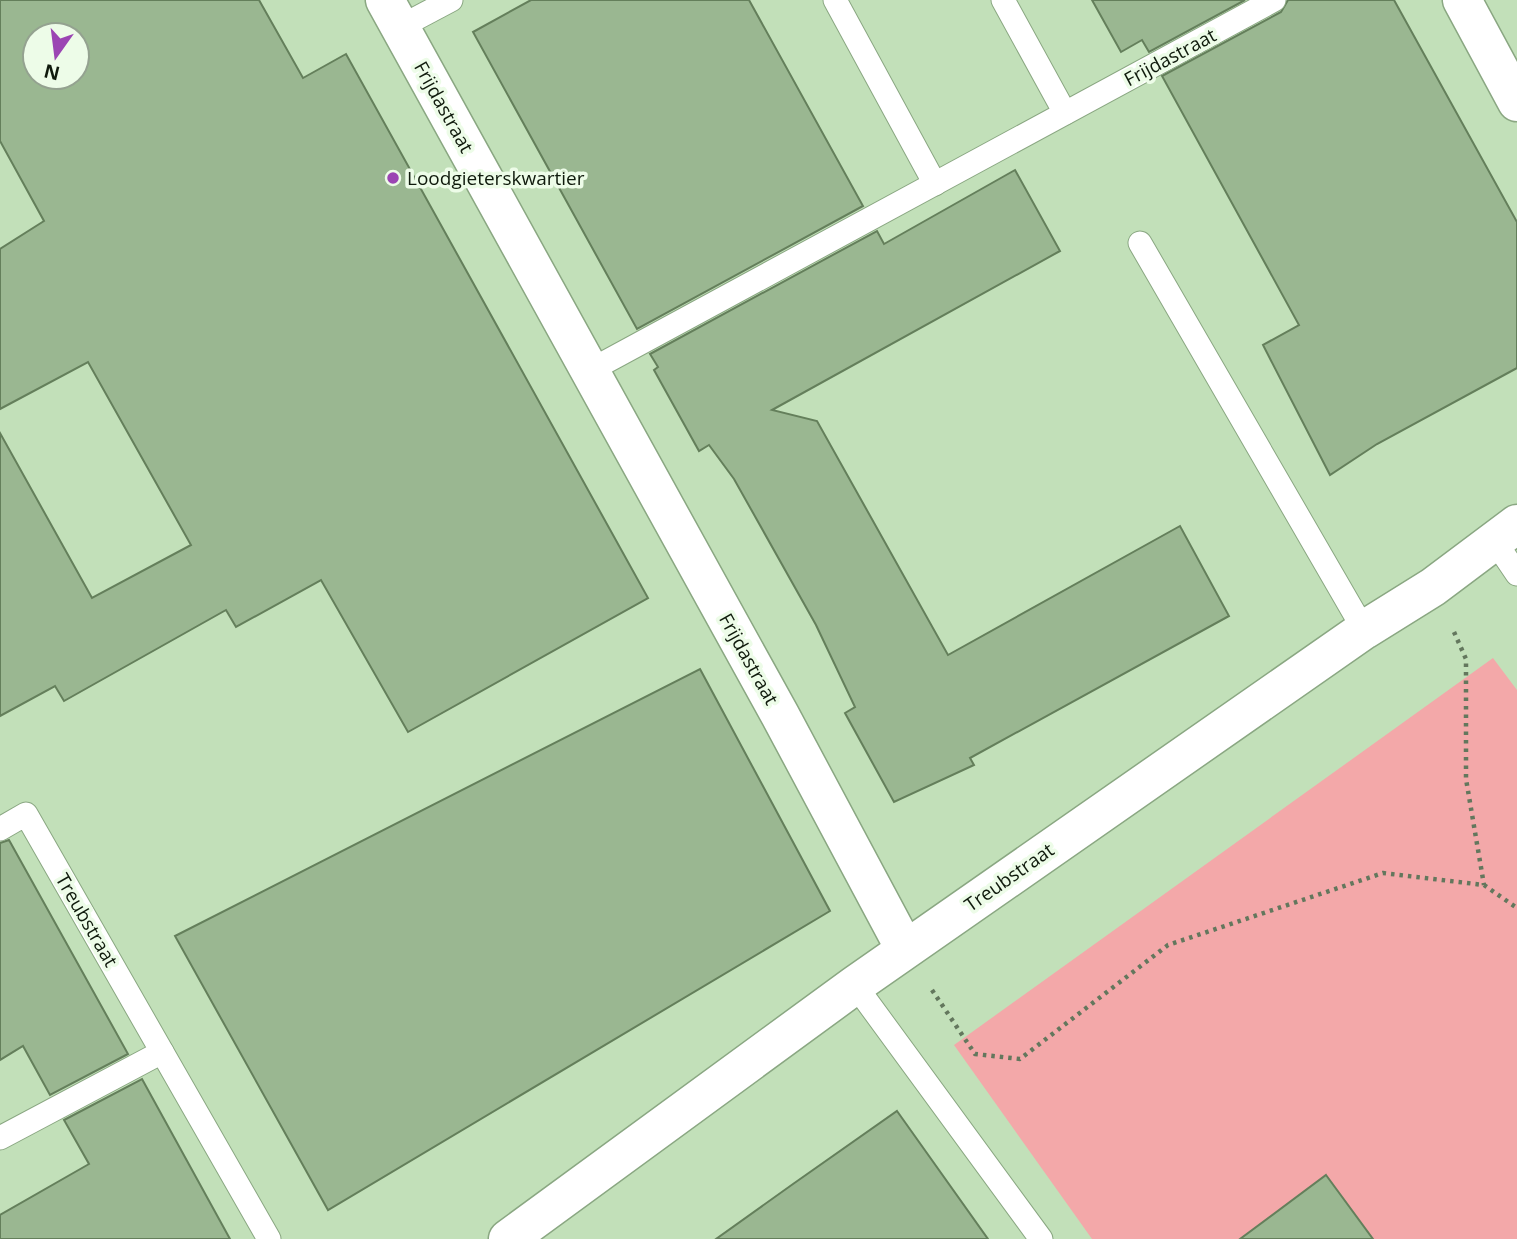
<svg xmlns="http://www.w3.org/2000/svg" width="1517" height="1239" font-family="'Open Sans',sans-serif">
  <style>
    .green { fill: #f3a8a9 }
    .building { fill: #9ab791; stroke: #647f5b; stroke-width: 2; fill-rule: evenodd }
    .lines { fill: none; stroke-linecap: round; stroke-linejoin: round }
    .service-casing { stroke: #8aa782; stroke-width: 25 }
    .minor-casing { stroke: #8aa782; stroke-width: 41 }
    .path { stroke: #63775d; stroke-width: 4.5; stroke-dasharray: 3.5 5; stroke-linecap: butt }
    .service { stroke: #fff; stroke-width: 23 }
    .minor { stroke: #fff; stroke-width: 38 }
    .poi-dot { fill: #9b45b3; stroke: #edfce8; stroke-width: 2.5 }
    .labels { text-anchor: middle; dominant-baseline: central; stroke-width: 7; stroke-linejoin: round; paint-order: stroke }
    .street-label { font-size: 19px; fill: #0f1a0c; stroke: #edfce8 }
    .poi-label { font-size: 19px; fill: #0f1a0c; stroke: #edfce8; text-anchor: start }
  </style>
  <rect width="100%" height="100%" fill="#c2e0b9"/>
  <path class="green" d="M 1493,658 L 1517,690 L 1517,1239 L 1092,1239 L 954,1045 Z"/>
  <g class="building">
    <path d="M 0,0 L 259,0 L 303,78 L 346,54 L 648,598 L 408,732 L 321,580 L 236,627 L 226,610 L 64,701 L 55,686 L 0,716 L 0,433 L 92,598 L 191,545 L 88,362 L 0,409 L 0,249 L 44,221 L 0,141 ZM 35,35 L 77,35 L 77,77 L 35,77 Z"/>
    <path d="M 531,0 L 749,0 L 863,206 L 637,329 L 473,32 Z"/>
    <path d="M 1092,0 L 1245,0 L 1149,52 L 1142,40 L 1121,52 Z"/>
    <path d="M 1288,0 L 1394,0 L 1517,222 L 1517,368 L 1377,444 L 1330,475 L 1263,345 L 1299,325 L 1162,76 L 1281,12 Z"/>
    <path d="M 1015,170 L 1060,251 L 772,410 L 817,421 L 948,655 L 1180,526 L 1229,616 L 970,758 L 974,765 L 894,802 L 845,713 L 855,707 L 816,625 L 734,479 L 709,445 L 699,451 L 654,370 L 658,367 L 650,354 L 877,231 L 884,244 Z"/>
    <path d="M 700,669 L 830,911 L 328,1210 L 175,936 Z"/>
    <path d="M 9,840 L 128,1054 L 50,1095 L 23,1046 L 0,1060 L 0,843 Z"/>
    <path d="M 142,1079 L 230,1239 L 0,1239 L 0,1215 L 89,1164 L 64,1120 Z"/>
    <path d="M 897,1111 L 988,1239 L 716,1239 L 793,1184 Z"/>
    <path d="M 1326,1175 L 1373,1239 L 1240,1239 Z"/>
  </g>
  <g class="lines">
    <defs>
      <g id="service">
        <path d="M 835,0 L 935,184"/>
        <path d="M 1003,0 L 1065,113"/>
        <path d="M 400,27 L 451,0"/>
        <path d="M 1140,243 L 1364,630"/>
        <path d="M 589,371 L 1274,0"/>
        <path d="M 1494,540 L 1517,574"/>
        <path d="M 0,829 L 26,814 L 269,1239"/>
        <path d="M 855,985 L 1041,1239"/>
        <path d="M 0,1138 L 162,1052"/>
      </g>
      <g id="minor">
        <path d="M 385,0 L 780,715 L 905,949"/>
        <path d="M 1462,0 L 1517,102"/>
        <path d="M 508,1239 L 855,985 L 1364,630 L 1433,587 L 1517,524"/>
      </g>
    </defs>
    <use href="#service" class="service-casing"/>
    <use href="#minor" class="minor-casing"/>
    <g class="path">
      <path d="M 1454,632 L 1466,659 L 1466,779 L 1484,885"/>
      <path d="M 932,990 L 975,1054 L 1020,1059 L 1168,945 L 1383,873 L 1484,885 L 1517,908"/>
    </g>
    <use href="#service" class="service"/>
    <use href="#minor" class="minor"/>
  </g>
  <circle class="poi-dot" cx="393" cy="178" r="7"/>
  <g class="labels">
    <g class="street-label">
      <text transform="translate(1170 57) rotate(-28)">Frijdastraat</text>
      <text transform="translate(444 107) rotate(61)">Frijdastraat</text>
      <text transform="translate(749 659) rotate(61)">Frijdastraat</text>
      <text transform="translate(1009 877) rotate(-35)">Treubstraat</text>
      <text transform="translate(87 920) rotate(60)">Treubstraat</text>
    </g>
    <g class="poi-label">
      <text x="407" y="178">Loodgieterskwartier</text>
    </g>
  </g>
  <g transform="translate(56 56) rotate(194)"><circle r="33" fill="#edfce8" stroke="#94a290" stroke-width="2"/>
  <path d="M0-5L12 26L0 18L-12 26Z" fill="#9b45b3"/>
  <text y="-10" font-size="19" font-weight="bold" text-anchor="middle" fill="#0f1a0c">N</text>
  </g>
</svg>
